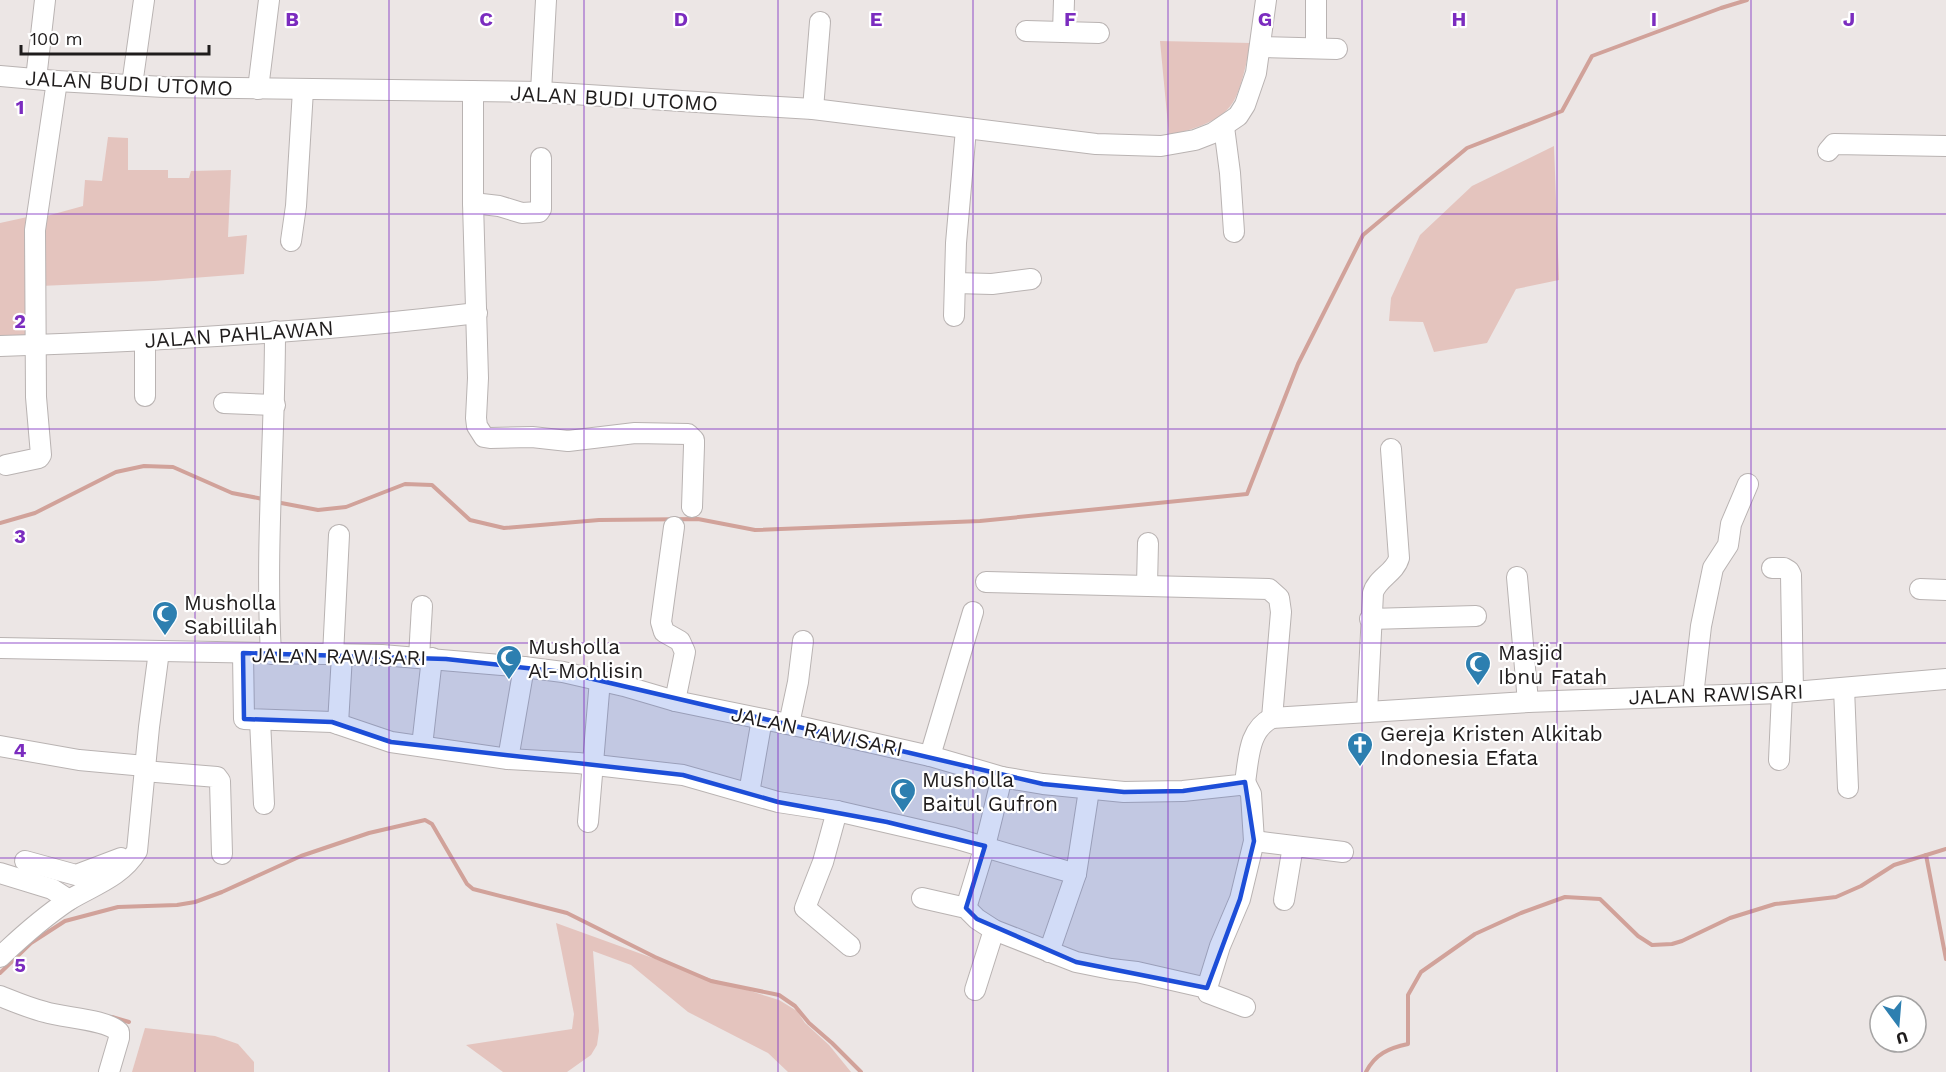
<svg xmlns="http://www.w3.org/2000/svg" width="1946" height="1072" font-family="'Work Sans',sans-serif">
  <style>
    .green { fill: #e4c4be }
    .lines { fill: none; stroke-linecap: round; stroke-linejoin: round }
    .stream { stroke: #d1a29a; stroke-width: 4 }
    .minor-casing { stroke: #b9b3b2; stroke-width: 22 }
    .minor { stroke: #fff; stroke-width: 20 }
    .marked { fill: #1d4ed8; fill-opacity: 0.2; stroke: #1d4ed8; stroke-width: 4.5; stroke-linejoin: round }
    .grid { fill: none; stroke: #7b2cbf; stroke-width: 1.5; stroke-opacity: 0.55 }
    .labels { text-anchor: middle; dominant-baseline: central; stroke-width: 4.5; stroke-linejoin: round; paint-order: stroke }
    .street-label { font-size: 21px; fill: #1f1c1c; stroke: #fff }
    .poi-label { font-size: 21px; fill: #1f1c1c; stroke: #fff; text-anchor: start }
    .grid-label { font-size: 20px; text-anchor: middle; font-weight: bold; fill: #7b2cbf; stroke: #fff; stroke-width: 4.5; stroke-linejoin: round; paint-order: stroke }
  </style>
  <rect width="100%" height="100%" fill="#ece6e5"/>
  <g class="green">
    <path d="M 1160,41 L 1251,43 C 1236,108 1237,117 1169,136 Z"/>
    <path d="M 108,137 L 128,138 L 128,170 L 168,170 L 168,178 L 189,178 L 191,171 L 231,170 L 228,237 L 247,235 L 244,274 L 154,281 L 40,286 L 43,217 L 83,206 L 85,180 L 102,181 Z"/>
    <path d="M 1554,146 L 1559,280 L 1516,289 L 1487,343 L 1434,352 L 1423,322 L 1389,321 L 1391,298 L 1420,235 L 1472,186 Z"/>
    <path d="M 32,216 L 31,337 L 0,341 L 0,223 Z"/>
    <path d="M 556,923 L 705,977 L 779,1000 L 797,1011 L 805,1023 L 829,1045 L 851,1072 L 788,1072 L 768,1053 L 688,1012 L 631,965 L 593,951 L 599,1031 L 597,1045 L 591,1055 L 567,1072 L 503,1072 L 466,1045 L 572,1029 L 574,1014 Z"/>
    <path d="M 145,1028 L 215,1036 L 238,1044 L 254,1062 L 254,1072 L 132,1072 Z"/>
  </g>
  <g class="lines">
    <g class="stream">
      <path d="M 276,502 L 318,510 L 346,507 L 405,484 L 432,485 L 470,520 L 504,528 L 599,520 L 698,519 L 755,530 L 980,521 L 1247,494 L 1298,364 L 1363,235 L 1467,148 L 1562,111 L 1592,56 L 1721,8 L 1747,0"/>
      <path d="M 0,523 L 35,513 L 116,472 L 144,466 L 173,467 L 232,493 L 263,499"/>
      <path d="M 1926,855 L 1946,959"/>
      <path d="M 0,973 L 31,943 L 65,921 L 118,907 L 177,905 L 195,902 L 222,892 L 301,856 L 369,833 L 425,820 L 432,824 L 467,884 L 473,889 L 567,913 L 655,957 L 711,981 L 779,995 L 795,1006 L 809,1023 L 832,1043 L 861,1072"/>
      <path d="M 112,1017 L 129,1022"/>
      <path d="M 1366,1072 C 1375,1054 1389,1048 1408,1044 L 1408,995 L 1421,972 L 1475,934 L 1521,913 L 1565,897 L 1600,899 L 1638,936 L 1652,945 L 1672,944 L 1682,941 L 1730,918 L 1775,904 L 1836,897 L 1861,886 L 1894,865 L 1946,849"/>
    </g>
    <defs>
      <g id="minor">
        <path d="M 1316,0 L 1316,48"/>
        <path d="M 1026,31 L 1099,33"/>
        <path d="M 1063,32 L 1064,0"/>
        <path d="M 1260,47 L 1337,49"/>
        <path d="M 0,76 L 57,81 L 164,87 L 541,92 L 744,105 L 813,109 L 1096,144 L 1161,146 L 1195,140 L 1213,133 L 1238,116 L 1245,105 L 1256,73 L 1266,0"/>
        <path d="M 36,79 L 45,0"/>
        <path d="M 132,85 L 144,0"/>
        <path d="M 258,89 L 269,0"/>
        <path d="M 473,91 L 473,203 L 478,378 L 476,418 L 477,426 L 484,437 L 490,438 L 532,437 L 568,441 L 635,433 L 688,434 L 694,440 L 694,446 L 692,507"/>
        <path d="M 541,92 L 546,0"/>
        <path d="M 813,109 L 820,22"/>
        <path d="M 1224,127 L 1230,173 L 1234,232"/>
        <path d="M 1828,151 L 1834,144 L 1946,146"/>
        <path d="M 473,203 L 499,206 L 522,213 L 539,212 L 541,209 L 541,158"/>
        <path d="M 291,241 L 296,206 L 303,90"/>
        <path d="M 955,283 L 992,284 L 1031,279"/>
        <path d="M 954,316 L 956,243 L 966,129"/>
        <path d="M 0,346 C 159,341 319,332 477,313"/>
        <path d="M 145,396 L 145,341"/>
        <path d="M 224,403 L 275,405"/>
        <path d="M 6,465 L 39,458 L 41,455 L 36,397 L 35,230 L 57,81"/>
        <path d="M 674,527 L 661,622 L 664,632 L 680,641 L 685,652 L 675,701"/>
        <path d="M 1772,568 L 1784,568 L 1789,571 L 1791,575 L 1793,692"/>
        <path d="M 1517,577 L 1528,702"/>
        <path d="M 986,582 L 1269,589 L 1279,598 L 1281,612 L 1272,718"/>
        <path d="M 1147,585 L 1148,543"/>
        <path d="M 1920,589 L 1946,590"/>
        <path d="M 1370,619 L 1476,616"/>
        <path d="M 0,648 L 382,655 L 524,667 L 563,672 L 624,686 L 675,701 L 802,727 L 930,756 L 1002,777 L 1043,784 L 1124,792 L 1183,791 L 1239,785 L 1245,782 C 1249,758 1248,730 1272,718 L 1528,702 L 1782,693 L 1946,679"/>
        <path d="M 243,653 L 244,719 L 332,722 L 391,742 L 508,759 L 578,763 L 683,775 L 778,802 L 837,811 L 954,838 L 1076,874"/>
        <path d="M 271,654 C 265,547 275,439 275,331"/>
        <path d="M 333,655 L 339,535"/>
        <path d="M 419,657 L 422,606"/>
        <path d="M 1844,688 L 1848,788"/>
        <path d="M 1693,696 L 1701,626 L 1713,568 L 1728,545 L 1731,524 L 1748,484"/>
        <path d="M 1367,712 L 1373,593 C 1377,578 1395,573 1399,558 L 1391,449"/>
        <path d="M 260,720 L 264,804"/>
        <path d="M 338,724 L 342,655"/>
        <path d="M 789,724 L 798,682 L 803,641"/>
        <path d="M 0,746 L 79,760 L 145,766"/>
        <path d="M 422,746 L 432,658"/>
        <path d="M 930,756 L 973,612"/>
        <path d="M 508,759 L 524,667"/>
        <path d="M 1779,760 L 1782,693"/>
        <path d="M 144,771 L 217,777 L 220,781 L 222,854"/>
        <path d="M 749,793 L 762,719"/>
        <path d="M 837,811 L 823,862 L 805,908 L 850,946"/>
        <path d="M 588,822 L 600,680"/>
        <path d="M 1254,841 L 1343,852"/>
        <path d="M 25,861 L 76,875 L 121,858"/>
        <path d="M 0,873 L 52,889 L 69,900"/>
        <path d="M 922,898 L 966,908 L 977,919 L 994,930 L 1076,962 L 1111,969 L 1137,972 L 1207,988 L 1208,993 L 1245,1007"/>
        <path d="M 1284,900 L 1293,846"/>
        <path d="M 966,908 L 985,846 L 1002,777"/>
        <path d="M 1049,952 L 1076,874 L 1089,790"/>
        <path d="M 0,957 C 21,937 45,916 69,900 C 94,885 121,877 137,851 L 149,727 L 159,651"/>
        <path d="M 1207,988 L 1220,946 L 1240,899 L 1254,841 L 1251,794 L 1245,782"/>
        <path d="M 975,990 L 994,930"/>
        <path d="M 0,996 C 15,1002 29,1008 45,1012 C 64,1018 106,1019 119,1032 L 119,1038 L 109,1072"/>
      </g>
    </defs>
    <use href="#minor" class="minor-casing"/>
    <use href="#minor" class="minor"/>
  </g>
  <path class="marked" d="M 243,653 L 446,659 L 563,672 L 1043,784 L 1124,792 L 1183,791 L 1245,782 L 1254,841 L 1240,899 L 1207,988 L 1076,962 L 977,919 L 966,908 L 985,846 L 887,822 L 778,802 L 683,775 L 391,742 L 332,722 L 244,719 Z"/>
  <path class="grid" d="M 195,0 L 195,1072M 389,0 L 389,1072M 584,0 L 584,1072M 778,0 L 778,1072M 973,0 L 973,1072M 1168,0 L 1168,1072M 1362,0 L 1362,1072M 1557,0 L 1557,1072M 1751,0 L 1751,1072M 0,214 L 1946,214M 0,429 L 1946,429M 0,643 L 1946,643M 0,858 L 1946,858"/>
  <defs>
    <symbol id="mosque-pin" viewBox="-11 -11 22 30"><path d="M0 17L-7.5 6A9.5 9.5 0 1 1 7.5 6Z" fill="#2d7fb0" stroke="#fff"/><path d="M3.5-4.9A6 6 0 1 0 3.5 4.9A5 5 0 1 1 3.5-4.9Z" fill="#fff"/></symbol>
    <symbol id="church-pin" viewBox="-11 -11 22 30"><path d="M0 17L-7.5 6A9.5 9.5 0 1 1 7.5 6Z" fill="#2d7fb0" stroke="#fff"/><path d="M-1.2-6h2.4v3.5h3.3v2.4h-3.3V6h-2.4V-.1h-3.3v-2.4h3.3Z" fill="#fff"/></symbol>
  </defs>
  <g fill-rule="evenodd">
    <use href="#mosque-pin" x="150" y="599" width="30" height="40"/>
    <use href="#mosque-pin" x="494" y="643" width="30" height="40"/>
    <use href="#mosque-pin" x="1463" y="649" width="30" height="40"/>
    <use href="#church-pin" x="1345" y="730" width="30" height="40"/>
    <use href="#mosque-pin" x="888" y="776" width="30" height="40"/>
  </g>
  <g class="labels">
    <g class="street-label">
      <text transform="translate(129 83) rotate(3)">JALAN BUDI UTOMO</text>
      <text transform="translate(614 98) rotate(3)">JALAN BUDI UTOMO</text>
      <text transform="translate(239 334) rotate(-4)">JALAN PAHLAWAN</text>
      <text transform="translate(339 656) rotate(1)">JALAN RAWISARI</text>
      <text transform="translate(1716 694) rotate(-2)">JALAN RAWISARI</text>
      <text transform="translate(817 731) rotate(12)">JALAN RAWISARI</text>
    </g>
    <g class="poi-label">
      <text x="184" y="602">Musholla<tspan x="184" dy="24">Sabillilah</tspan></text>
      <text x="528" y="646">Musholla<tspan x="528" dy="24">Al-Mohlisin</tspan></text>
      <text x="1498" y="652">Masjid<tspan x="1498" dy="24">Ibnu Fatah</tspan></text>
      <text x="1380" y="733">Gereja Kristen Alkitab<tspan x="1380" dy="24">Indonesia Efata</tspan></text>
      <text x="922" y="779">Musholla<tspan x="922" dy="24">Baitul Gufron</tspan></text>
    </g>
  </g>
  <g class="grid-label">
    <text x="292" y="26">B</text>
    <text x="486" y="26">C</text>
    <text x="681" y="26">D</text>
    <text x="876" y="26">E</text>
    <text x="1070" y="26">F</text>
    <text x="1265" y="26">G</text>
    <text x="1459" y="26">H</text>
    <text x="1654" y="26">I</text>
    <text x="1849" y="26">J</text>
    <text x="20" y="114">1</text>
    <text x="20" y="328">2</text>
    <text x="20" y="543">3</text>
    <text x="20" y="757">4</text>
    <text x="20" y="972">5</text>
  </g>
  <g transform="translate(1898 1024) rotate(164)"><circle r="28" fill="#ffffff" stroke="#a5a4a4" stroke-width="1.5"/>
  <path d="M0-4.5L10 22L0 15L-10 22Z" fill="#2d7fb0"/>
  <text y="-9" font-size="16" font-weight="bold" text-anchor="middle" fill="#1f1c1c">U</text>
  </g>
  <path d="M21 45v9h188v-9" fill="none" stroke="#1f1c1c" stroke-width="3"/>
  <text x="30" y="45" font-size="18" fill="#1f1c1c" stroke="#ffffff" stroke-width="4.5" paint-order="stroke">100 m</text>
</svg>
